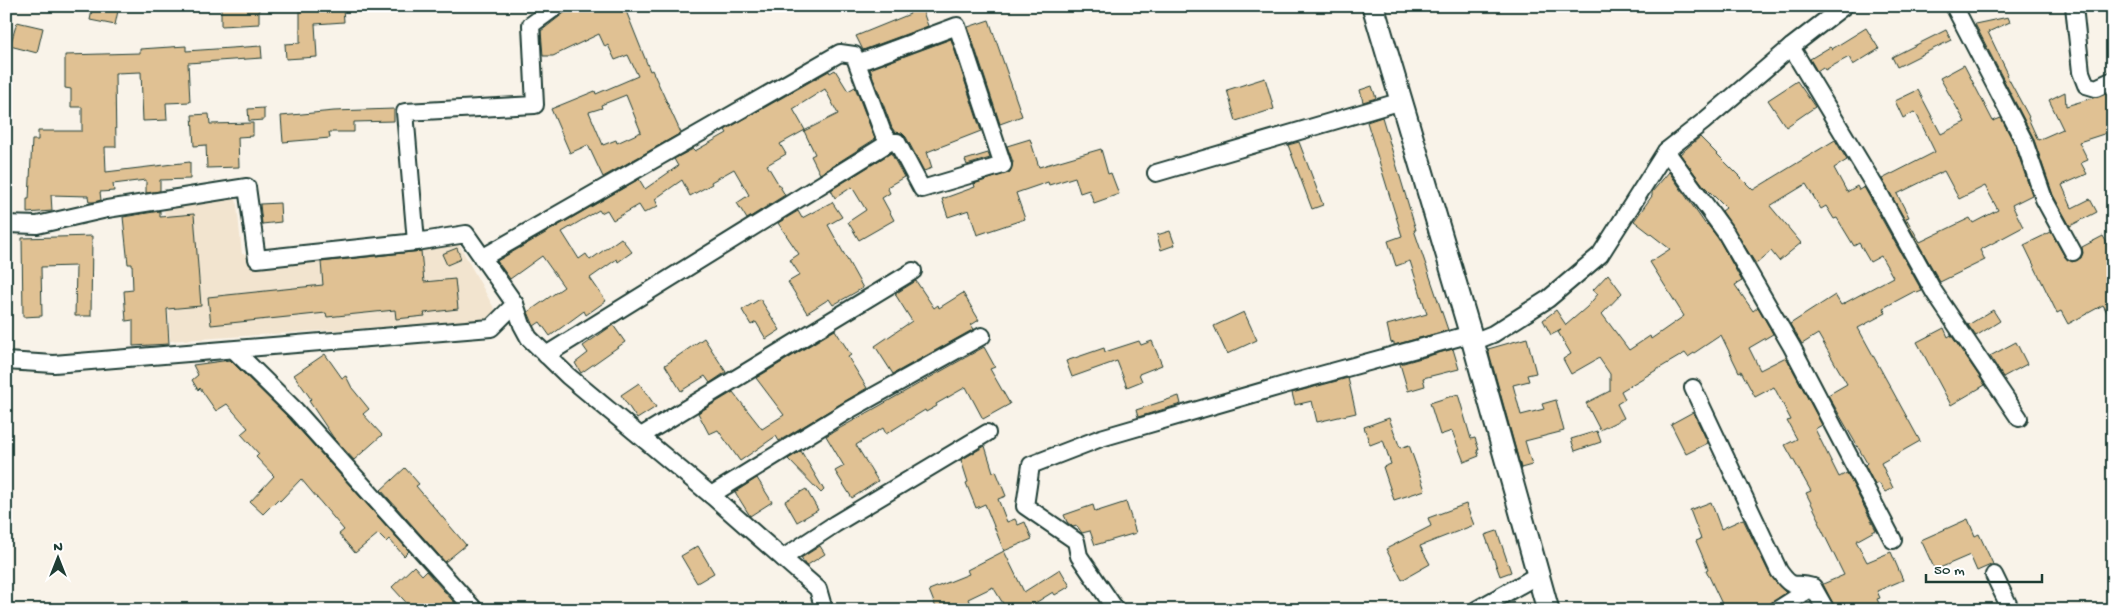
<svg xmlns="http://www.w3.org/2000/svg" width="2119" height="616" font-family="'Gochi Hand',sans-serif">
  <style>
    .built { fill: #f2e4cf }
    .building { fill: #e0c193; stroke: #1f3d34; fill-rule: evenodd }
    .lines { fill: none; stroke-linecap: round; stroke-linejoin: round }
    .minor-casing { stroke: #1f3d34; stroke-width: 20 }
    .tertiary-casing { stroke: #1f3d34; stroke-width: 25 }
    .minor { stroke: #fff; stroke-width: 16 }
    .tertiary { stroke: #fff; stroke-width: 21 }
  </style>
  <rect width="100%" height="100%" fill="#f9f3e9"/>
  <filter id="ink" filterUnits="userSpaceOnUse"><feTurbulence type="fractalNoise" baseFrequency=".02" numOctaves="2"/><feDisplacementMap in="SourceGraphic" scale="10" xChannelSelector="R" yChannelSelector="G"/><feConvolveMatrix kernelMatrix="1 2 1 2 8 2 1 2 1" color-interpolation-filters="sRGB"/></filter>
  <g filter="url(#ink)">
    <path class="built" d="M 236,196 L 242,254 L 394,244 L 449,226 L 500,319 L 170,341 L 164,202 Z"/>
    <g class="building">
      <path d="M 93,6 L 119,6 L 115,25 L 90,20 Z"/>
      <path d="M 221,6 L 259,6 L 259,24 L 221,26 Z"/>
      <path d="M 579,6 L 624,6 L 650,71 L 652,70 L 681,133 L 603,177 L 588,145 L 570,153 L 551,109 L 595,91 L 596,94 L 638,76 L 628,55 L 615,60 L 608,45 L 605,47 L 599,34 L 553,56 L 543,56 L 541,31 L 564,13 ZM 626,95 L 641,132 L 617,143 L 616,140 L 603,145 L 589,112 L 602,108 L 601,105 Z"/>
      <path d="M 907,6 L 921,6 L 928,26 L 863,50 L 856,36 L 910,14 Z"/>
      <path d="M 343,8 L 344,22 L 315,24 L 317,57 L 286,59 L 285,44 L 300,43 L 300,10 Z"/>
      <path d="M 2008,17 L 2010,22 L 1988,32 L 2008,74 L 2006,74 L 2029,117 L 2028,118 L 2038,140 L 2063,129 L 2049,100 L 2065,92 L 2066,106 L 2113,92 L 2113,131 L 2079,142 L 2088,160 L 2081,163 L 2087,174 L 2062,185 L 2072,208 L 2090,199 L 2097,212 L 2070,226 L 2053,195 L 2033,137 L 1975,24 Z"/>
      <path d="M 989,20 L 1022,116 L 1000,124 L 968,27 Z"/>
      <path d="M 17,22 L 43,28 L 37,53 L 10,46 Z"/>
      <path d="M 1866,28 L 1879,49 L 1853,65 L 1849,57 L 1825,70 L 1823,67 L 1817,71 L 1810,59 L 1830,47 L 1832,49 Z"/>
      <path d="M 1946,30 L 1951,40 L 1897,67 L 1892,57 Z"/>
      <path d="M 951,39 L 981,131 L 927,152 L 932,168 L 924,171 L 906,137 L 902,133 L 895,132 L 892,128 L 870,69 Z"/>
      <path d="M 186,46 L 186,51 L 261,46 L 262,58 L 188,63 L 190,102 L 166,103 L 167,120 L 143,121 L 141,72 L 115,73 L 116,147 L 105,147 L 106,172 L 190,162 L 190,179 L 160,180 L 160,191 L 146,193 L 146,180 L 113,184 L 114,191 L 100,192 L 101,200 L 94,202 L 89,202 L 88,196 L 51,195 L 52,211 L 27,213 L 27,199 L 29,199 L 32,140 L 38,140 L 38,131 L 82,131 L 82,107 L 71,107 L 71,89 L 65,88 L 65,55 L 140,53 L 140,49 Z"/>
      <path d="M 1964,65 L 1993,121 L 2001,118 L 2015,145 L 2032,195 L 2012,205 L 2023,227 L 1980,250 L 1985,260 L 1940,282 L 1882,179 L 1935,152 L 1917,115 L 1914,112 L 1903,118 L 1895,101 L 1918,90 L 1941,134 L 1965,122 L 1940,78 ZM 1944,171 L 1959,199 L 1985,186 L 1998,210 L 1973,223 L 1970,218 L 1920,242 L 1906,218 L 1909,217 L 1897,194 Z"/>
      <path d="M 835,70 L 848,91 L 855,87 L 875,139 L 820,174 L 811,156 L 815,154 L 804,131 L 838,114 L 825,89 L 793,109 L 805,130 L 780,144 L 786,154 L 767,165 L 785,195 L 747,219 L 737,203 L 749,195 L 734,169 L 711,182 L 712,184 L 690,196 L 682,180 L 655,199 L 658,206 L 644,213 L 639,205 L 613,220 L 607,210 L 601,213 L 599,210 L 562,232 L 579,259 L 586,254 L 590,260 L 621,238 L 632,252 L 618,262 L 617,259 L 590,278 L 606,301 L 586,315 L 584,311 L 550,336 L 540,322 L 534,326 L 528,312 L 564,287 L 542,256 L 510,279 L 497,261 L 639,179 L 645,189 L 678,166 L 674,159 L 693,149 L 695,151 L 727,133 L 725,130 L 829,71 L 830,73 Z"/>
      <path d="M 1265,78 L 1274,109 L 1236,121 L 1227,90 Z"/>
      <path d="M 1797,81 L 1815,107 L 1786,127 L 1768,100 Z"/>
      <path d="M 1372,86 L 1376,98 L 1363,102 L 1360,90 Z"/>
      <path d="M 264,108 L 264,120 L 249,121 L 248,109 Z"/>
      <path d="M 394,109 L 394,121 L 354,122 L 354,132 L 329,132 L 330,138 L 283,142 L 281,116 L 334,111 Z"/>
      <path d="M 209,114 L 210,124 L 253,123 L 253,136 L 238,137 L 239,167 L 207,168 L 206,145 L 194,146 L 192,115 Z"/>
      <path d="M 1382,117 L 1416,230 L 1414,230 L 1448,330 L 1394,345 L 1394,342 L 1391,343 L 1387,325 L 1427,314 L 1410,261 L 1396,266 L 1388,241 L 1402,236 L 1367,122 Z"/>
      <path d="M 1700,137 L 1753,190 L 1835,140 L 1847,160 L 1834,168 L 1847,192 L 1857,186 L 1859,190 L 1864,187 L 1922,291 L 1917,293 L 1915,291 L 1883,308 L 1886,313 L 1858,328 L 1920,441 L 1881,463 L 1893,488 L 1885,492 L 1879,483 L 1875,485 L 1865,465 L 1867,463 L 1828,395 L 1847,384 L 1818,334 L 1802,344 L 1790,324 L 1835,295 L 1841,305 L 1893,277 L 1881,256 L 1870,262 L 1859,243 L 1854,246 L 1837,218 L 1834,219 L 1826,206 L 1821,209 L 1806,184 L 1770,206 L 1801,243 L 1779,261 L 1771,251 L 1756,264 L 1722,211 L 1726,208 L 1703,185 L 1680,154 Z"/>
      <path d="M 1030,139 L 1039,167 L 1101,149 L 1108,174 L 1111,173 L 1119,194 L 1094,203 L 1089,190 L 1080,193 L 1075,177 L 1049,185 L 1048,182 L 1016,193 L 1025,219 L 977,235 L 969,210 L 948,217 L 942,199 L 975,187 L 974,184 L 1010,172 L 1013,162 L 1007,146 Z"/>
      <path d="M 1299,142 L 1323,205 L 1312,209 L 1288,145 Z"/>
      <path d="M 891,153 L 904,177 L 887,187 L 890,193 L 882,198 L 894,220 L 859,240 L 848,222 L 866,210 L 852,187 L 835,198 L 831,190 Z"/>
      <path d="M 988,153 L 990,158 L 967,165 L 965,160 Z"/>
      <path d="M 1669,172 L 1706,225 L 1707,224 L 1718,238 L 1742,281 L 1735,285 L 1753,311 L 1758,307 L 1773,334 L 1749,348 L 1760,370 L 1786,357 L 1822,425 L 1815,429 L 1839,477 L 1847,473 L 1876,530 L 1856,541 L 1867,562 L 1891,552 L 1903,580 L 1877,591 L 1880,598 L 1877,599 L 1882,610 L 1836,610 L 1823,584 L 1844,575 L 1818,522 L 1820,521 L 1806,493 L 1811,491 L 1785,445 L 1797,439 L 1787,421 L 1791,420 L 1774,387 L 1755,397 L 1741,371 L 1739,372 L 1721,335 L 1688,357 L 1685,353 L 1621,391 L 1625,399 L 1617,404 L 1624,418 L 1600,430 L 1586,403 L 1610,391 L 1610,374 L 1599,358 L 1571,374 L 1563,359 L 1571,354 L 1558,332 L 1561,330 L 1551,335 L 1543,320 L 1556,310 L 1566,325 L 1587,307 L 1598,294 L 1593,290 L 1608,274 L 1622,293 L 1602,314 L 1629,350 L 1650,336 L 1651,339 L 1684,316 L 1650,262 L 1670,249 L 1634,221 L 1652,196 L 1652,192 Z"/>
      <path d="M 832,202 L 842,217 L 828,225 L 863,288 L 833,305 L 829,299 L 807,313 L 788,282 L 800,275 L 790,260 L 799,254 L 778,223 L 798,211 L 802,218 Z"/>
      <path d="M 280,203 L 281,222 L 262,224 L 260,204 Z"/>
      <path d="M 160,211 L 160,217 L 194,214 L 201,306 L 167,309 L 169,344 L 133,346 L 133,320 L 126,321 L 124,291 L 133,290 L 132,264 L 128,264 L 123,217 Z"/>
      <path d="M 1170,231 L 1175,245 L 1161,250 L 1157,235 Z"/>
      <path d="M 2051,232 L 2065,257 L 2072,262 L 2081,258 L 2083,253 L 2082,247 L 2103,236 L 2113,253 L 2113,323 L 2103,305 L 2068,324 L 2061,311 L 2057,313 L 2024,245 Z"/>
      <path d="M 92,236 L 91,316 L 75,316 L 76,266 L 41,267 L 42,316 L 23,317 L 22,238 Z"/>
      <path d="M 457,248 L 461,259 L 447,265 L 442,254 Z"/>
      <path d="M 421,251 L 424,282 L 455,279 L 458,309 L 424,313 L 425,316 L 396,319 L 395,310 L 327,317 L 326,313 L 211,325 L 208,297 L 323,285 L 321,262 Z"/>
      <path d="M 916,281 L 934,308 L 938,305 L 939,308 L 963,293 L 979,320 L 971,325 L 974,329 L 893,374 L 875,346 L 912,321 L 895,294 Z"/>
      <path d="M 760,299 L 780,330 L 766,339 L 756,322 L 751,325 L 742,310 Z"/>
      <path d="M 1993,310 L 2000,321 L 1976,336 L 1968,325 Z"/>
      <path d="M 1244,312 L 1257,340 L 1227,354 L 1214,326 Z"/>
      <path d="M 613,325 L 625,342 L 581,373 L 575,363 L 588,353 L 583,346 Z"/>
      <path d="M 1944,328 L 1948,337 L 1951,335 L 1985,385 L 1951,405 L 1917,342 Z"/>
      <path d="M 835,330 L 851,355 L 848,357 L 867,388 L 779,441 L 776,436 L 740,461 L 718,430 L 709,434 L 698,413 L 733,392 L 762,429 L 784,415 L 756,378 Z"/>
      <path d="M 704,338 L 726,372 L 710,383 L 705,376 L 681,391 L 665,365 Z"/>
      <path d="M 1527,338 L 1536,373 L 1527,375 L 1529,381 L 1513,385 L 1521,415 L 1544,409 L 1542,404 L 1556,400 L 1564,431 L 1525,441 L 1532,465 L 1521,468 L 1488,349 Z"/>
      <path d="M 1139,341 L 1141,345 L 1152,341 L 1162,365 L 1139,374 L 1142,381 L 1127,387 L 1117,361 L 1072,377 L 1066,361 L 1104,348 L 1105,352 Z"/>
      <path d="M 2016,342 L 2027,364 L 2003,377 L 1990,356 Z"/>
      <path d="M 984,347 L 995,367 L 990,369 L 1010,404 L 983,419 L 966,387 L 936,404 L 937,406 L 926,412 L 925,410 L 886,434 L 883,428 L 856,445 L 878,481 L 852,498 L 835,471 L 844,466 L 826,436 Z"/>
      <path d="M 1453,349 L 1459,369 L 1423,378 L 1425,386 L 1408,391 L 1400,364 Z"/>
      <path d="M 325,354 L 342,378 L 346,376 L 352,388 L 369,409 L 363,414 L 382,435 L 354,460 L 333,437 L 309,401 L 311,399 L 294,375 Z"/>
      <path d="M 230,360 L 289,418 L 409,551 L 404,556 L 389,539 L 386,542 L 378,534 L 355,553 L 339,534 L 344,530 L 301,479 L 280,501 L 278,499 L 263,514 L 250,502 L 274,476 L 256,457 L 259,454 L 241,434 L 248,428 L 227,404 L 216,411 L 200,388 L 198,390 L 192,380 L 198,375 L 193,365 Z"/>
      <path d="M 1348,378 L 1356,413 L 1317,422 L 1312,401 L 1295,405 L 1292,393 Z"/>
      <path d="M 639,383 L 656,407 L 637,419 L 621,395 Z"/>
      <path d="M 1458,394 L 1471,439 L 1475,438 L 1479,450 L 1477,450 L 1479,456 L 1464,462 L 1452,431 L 1440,435 L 1430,403 Z"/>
      <path d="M 1179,396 L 1181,404 L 1138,417 L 1136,410 Z"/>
      <path d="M 1693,412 L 1708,443 L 1686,454 L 1671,424 Z"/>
      <path d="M 1389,418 L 1400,448 L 1409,445 L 1425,490 L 1394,500 L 1383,467 L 1391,464 L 1383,440 L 1370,445 L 1364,427 Z"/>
      <path d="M 1597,431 L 1601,442 L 1575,451 L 1571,439 Z"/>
      <path d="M 985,446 L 993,472 L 996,471 L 1006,496 L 998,499 L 1007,522 L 1015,519 L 1018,525 L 1025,522 L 1032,539 L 1004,551 L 985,504 L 976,508 L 966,483 L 968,482 L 961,460 Z"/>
      <path d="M 801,451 L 824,490 L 821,493 L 788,459 Z"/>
      <path d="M 405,468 L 419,484 L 416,486 L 466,545 L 445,562 L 381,490 Z"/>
      <path d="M 757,478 L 772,502 L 750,516 L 735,492 Z"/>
      <path d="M 806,489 L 818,510 L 797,522 L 785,501 Z"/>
      <path d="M 1126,502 L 1136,533 L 1095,545 L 1090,531 L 1082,533 L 1077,526 L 1073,527 L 1067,522 L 1064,515 L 1093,505 L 1095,512 Z"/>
      <path d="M 1711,502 L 1721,529 L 1743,519 L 1770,575 L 1786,593 L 1762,610 L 1727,610 L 1722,604 L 1706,570 L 1708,569 L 1696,541 L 1701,539 L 1690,510 Z"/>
      <path d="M 1466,504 L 1474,525 L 1420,546 L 1430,564 L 1402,580 L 1386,549 L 1431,526 L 1428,518 Z"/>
      <path d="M 1968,519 L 1975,536 L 1979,534 L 1993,564 L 1977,571 L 1970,555 L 1935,570 L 1921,540 Z"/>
      <path d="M 1497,531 L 1511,572 L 1500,576 L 1485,535 Z"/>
      <path d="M 698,546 L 714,573 L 697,583 L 681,556 Z"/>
      <path d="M 820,546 L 825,554 L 806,566 L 801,558 Z"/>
      <path d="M 1004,551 L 1024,592 L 1060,569 L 1070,586 L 1055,595 L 1053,592 L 1024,610 L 1007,610 L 993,587 L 968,599 L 971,606 L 962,610 L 937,610 L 929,590 L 969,574 L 967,570 Z"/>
      <path d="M 414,566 L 422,575 L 426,571 L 461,610 L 413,610 L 392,587 Z"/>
    </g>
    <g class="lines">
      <defs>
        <g id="minor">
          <path d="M 1954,6 L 2024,141 L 2044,199 L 2073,252"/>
          <path d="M 2074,6 L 2081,72 L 2086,85 L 2096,88 L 2113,80"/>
          <path d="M 1791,47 L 1882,198 L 1934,292 L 2019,418"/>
          <path d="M 1666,151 L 1726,233 L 1792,347 L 1893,540"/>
          <path d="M 1156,173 L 1402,101"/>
          <path d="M 6,224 L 37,225 L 107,209 L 247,187 L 257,259 L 416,242 L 466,234 L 515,304 L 522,325 L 529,338 L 568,376 L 711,495 L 818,589 L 824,610"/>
          <path d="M 416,242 L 405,112 L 535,105 L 531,25 L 557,6"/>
          <path d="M 482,258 L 840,53 L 854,55 L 883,133 L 890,142 L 897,142 L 922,189 L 1003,165 L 957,26 L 857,63"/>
          <path d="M 1473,342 L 1493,334 L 1548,299 L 1600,255 L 1666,151 L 1703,122 L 1791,47 L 1844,6"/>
          <path d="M 235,351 L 296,411 L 475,610"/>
          <path d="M 546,355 L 890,142"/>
          <path d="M 6,361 L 54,364 L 491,328 L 515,304"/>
          <path d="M 1693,388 L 1779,571 C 1794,592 1794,581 1813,587 L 1826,610"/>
          <path d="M 641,436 L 913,271"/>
          <path d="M 711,495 L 847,411 L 982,336"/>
          <path d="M 783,558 L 835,524 L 987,433"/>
          <path d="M 1994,575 L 2011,610"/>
          <path d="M 1116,610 L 1079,556 L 1076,541 L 1025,506 L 1031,465 L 1101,438 L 1284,385 L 1471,334"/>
          <path d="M 1476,610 L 1538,575"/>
          <path d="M 1777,610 L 1813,587"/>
        </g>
        <path id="tertiary" d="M 1373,6 L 1473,342 L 1548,610"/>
      </defs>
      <use href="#minor" class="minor-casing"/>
      <use href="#tertiary" class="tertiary-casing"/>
      <use href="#minor" class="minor"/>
      <use href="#tertiary" class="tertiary"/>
    </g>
  </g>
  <rect width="2119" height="616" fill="none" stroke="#fff" stroke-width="25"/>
  <rect x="12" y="12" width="2094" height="591" fill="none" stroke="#1f3d34" stroke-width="2" filter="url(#ink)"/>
  <g transform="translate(58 558)" stroke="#ffffff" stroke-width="4" paint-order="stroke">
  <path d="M0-4L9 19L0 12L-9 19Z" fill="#1f3d34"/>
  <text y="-8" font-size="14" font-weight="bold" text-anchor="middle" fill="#1f3d34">N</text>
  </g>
  <path d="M1926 574v8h116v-8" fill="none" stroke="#1f3d34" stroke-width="2.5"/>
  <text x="1934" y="574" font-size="15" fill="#1f3d34" stroke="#ffffff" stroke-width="4" paint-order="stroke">50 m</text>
</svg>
